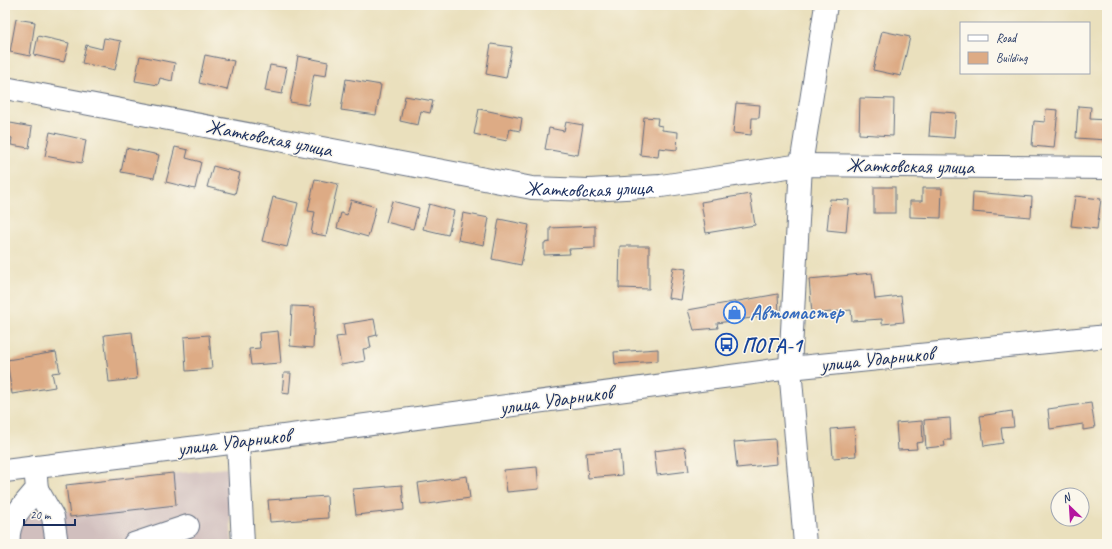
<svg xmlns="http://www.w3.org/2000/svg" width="1112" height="549" font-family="Caveat,sans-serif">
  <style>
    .industrial { fill: #d1bfbe }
    .building { fill: #ddab85 }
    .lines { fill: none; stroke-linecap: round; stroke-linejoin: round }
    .minor-casing { stroke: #636d7f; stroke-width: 24 }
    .minor { stroke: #fff; stroke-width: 22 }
    .labels { text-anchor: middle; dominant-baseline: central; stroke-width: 3; stroke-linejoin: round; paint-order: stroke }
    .street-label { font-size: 20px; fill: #1b2f5e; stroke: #fbf7ec }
    .shop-label { font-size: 20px; font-weight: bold; fill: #366cbe; stroke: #fbf7ec; text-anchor: start }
    .transit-label { font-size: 20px; font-weight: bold; fill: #164399; stroke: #fbf7ec; text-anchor: start }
  </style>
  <rect width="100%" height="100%" fill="#fbf7ec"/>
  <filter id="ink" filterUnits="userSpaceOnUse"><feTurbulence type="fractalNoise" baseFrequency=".025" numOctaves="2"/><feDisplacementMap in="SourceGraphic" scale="8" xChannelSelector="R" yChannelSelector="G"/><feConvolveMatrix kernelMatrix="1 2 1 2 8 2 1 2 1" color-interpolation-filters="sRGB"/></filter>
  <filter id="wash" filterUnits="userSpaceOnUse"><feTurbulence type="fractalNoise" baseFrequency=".012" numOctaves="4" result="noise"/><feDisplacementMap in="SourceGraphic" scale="16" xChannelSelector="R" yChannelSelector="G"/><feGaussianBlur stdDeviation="0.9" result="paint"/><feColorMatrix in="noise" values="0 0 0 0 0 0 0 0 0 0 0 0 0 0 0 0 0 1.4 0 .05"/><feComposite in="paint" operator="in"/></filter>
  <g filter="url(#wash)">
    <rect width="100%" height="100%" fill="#eae0bd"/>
    <path class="industrial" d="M 227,468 L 232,544 L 5,544 L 5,512 L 13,517 L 69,511 L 66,485 Z"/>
    <g id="blocks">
      <g class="building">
        <path d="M 16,19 L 35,22 L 30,56 L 10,52 Z"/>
        <path d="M 882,31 L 910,37 L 901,76 L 873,70 Z"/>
        <path d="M 38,36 L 69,43 L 64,62 L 34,55 Z"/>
        <path d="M 104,38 L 121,41 L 115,70 L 82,63 L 86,45 L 102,49 Z"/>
        <path d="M 491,44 L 512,47 L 506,78 L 486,74 Z"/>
        <path d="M 205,55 L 234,61 L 227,90 L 199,83 Z"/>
        <path d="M 140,56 L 175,63 L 172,81 L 160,78 L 158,85 L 135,81 Z"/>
        <path d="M 298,56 L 328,62 L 326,76 L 314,74 L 308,105 L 290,102 Z"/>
        <path d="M 270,65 L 287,68 L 282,94 L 265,91 Z"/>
        <path d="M 346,79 L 381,85 L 376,115 L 341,110 Z"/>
        <path d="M 405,96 L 433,101 L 430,113 L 421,111 L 418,125 L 400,121 Z"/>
        <path d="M 860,98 L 894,99 L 893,136 L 859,134 Z"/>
        <path d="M 736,103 L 760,105 L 759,118 L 752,118 L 751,135 L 733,133 Z"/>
        <path d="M 1078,106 L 1091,107 L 1090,119 L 1107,120 L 1107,140 L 1076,138 Z"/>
        <path d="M 479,109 L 522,118 L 520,131 L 510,129 L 507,141 L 474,134 Z"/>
        <path d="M 1046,109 L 1058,110 L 1054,148 L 1032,146 L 1034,121 L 1045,122 Z"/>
        <path d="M 931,111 L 956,113 L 954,138 L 929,136 Z"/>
        <path d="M 644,117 L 658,118 L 657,125 L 662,126 L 662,130 L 678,132 L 677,150 L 659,148 L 658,157 L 640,155 Z"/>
        <path d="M 5,122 L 32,127 L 29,148 L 11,145 L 12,138 L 5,136 Z"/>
        <path d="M 566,122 L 583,125 L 578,155 L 545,149 L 549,128 L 564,131 Z"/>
        <path d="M 50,132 L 86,140 L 82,163 L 45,156 Z"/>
        <path d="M 175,147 L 188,150 L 186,158 L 201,162 L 195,189 L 166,182 Z"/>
        <path d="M 126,148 L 159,155 L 154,178 L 121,172 Z"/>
        <path d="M 213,166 L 240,173 L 235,194 L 207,187 Z"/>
        <path d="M 315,179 L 338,184 L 326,236 L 311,233 L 315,212 L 308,211 Z"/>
        <rect x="874" y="187" width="21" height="26"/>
        <path d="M 922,188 L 942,188 L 941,218 L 910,217 L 910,201 L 922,201 Z"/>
        <path d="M 973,192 L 1032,197 L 1031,217 L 972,212 Z"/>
        <path d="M 750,194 L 755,225 L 706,233 L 701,202 Z"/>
        <path d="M 1075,196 L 1101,199 L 1097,229 L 1071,226 Z"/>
        <path d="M 273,197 L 298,203 L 287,247 L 262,241 Z"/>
        <path d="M 830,199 L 849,200 L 846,232 L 827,230 Z"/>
        <path d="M 351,200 L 376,207 L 368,237 L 337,228 L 341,213 L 347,215 Z"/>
        <path d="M 392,201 L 419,208 L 413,229 L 386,222 Z"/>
        <path d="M 429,204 L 454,211 L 448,235 L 423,229 Z"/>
        <path d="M 463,213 L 489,218 L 484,245 L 458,240 Z"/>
        <path d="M 499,219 L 529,225 L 521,265 L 492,259 Z"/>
        <path d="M 595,226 L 595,248 L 569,249 L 570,254 L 544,255 L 544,243 L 550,242 L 550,228 Z"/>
        <path d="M 620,246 L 649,246 L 649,289 L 619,288 Z"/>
        <path d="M 673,267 L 686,269 L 681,300 L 668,298 Z"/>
        <path d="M 872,273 L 875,299 L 901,296 L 904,322 L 882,324 L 882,319 L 852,321 L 851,310 L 812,314 L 809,279 Z"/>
        <path d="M 778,294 L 779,314 L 717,323 L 718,328 L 694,330 L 688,310 Z"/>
        <path d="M 292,306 L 315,307 L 313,348 L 290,346 Z"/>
        <path d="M 374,319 L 377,335 L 369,337 L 371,348 L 363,349 L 365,361 L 341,365 L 336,337 L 345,336 L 343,324 Z"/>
        <path d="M 278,331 L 281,363 L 251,365 L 249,349 L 260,348 L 259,333 Z"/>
        <path d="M 132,332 L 137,379 L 109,382 L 104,335 Z"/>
        <path d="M 209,335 L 212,369 L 186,371 L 184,337 Z"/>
        <path d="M 658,349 L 658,361 L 615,364 L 614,352 Z"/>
        <path d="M 56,352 L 60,372 L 52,373 L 55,387 L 12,394 L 7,360 Z"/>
        <path d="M 284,373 L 291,373 L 289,394 L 282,393 Z"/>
        <path d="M 1091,403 L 1095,428 L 1083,430 L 1083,424 L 1050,429 L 1048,409 Z"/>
        <path d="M 1012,411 L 1014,427 L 1001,428 L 1003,443 L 984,446 L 980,416 Z"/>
        <path d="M 950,418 L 951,440 L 944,440 L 945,446 L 926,448 L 924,420 Z"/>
        <path d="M 922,421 L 923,442 L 916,443 L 917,449 L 898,450 L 896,423 Z"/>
        <path d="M 854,427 L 856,456 L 833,458 L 831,429 Z"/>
        <path d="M 775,439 L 777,464 L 737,468 L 734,442 Z"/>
        <path d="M 685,447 L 689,471 L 657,475 L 654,451 Z"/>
        <path d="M 620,450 L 622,475 L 588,478 L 586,453 Z"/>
        <path d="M 537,467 L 539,489 L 507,492 L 504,470 Z"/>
        <path d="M 173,473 L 176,505 L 70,517 L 66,485 Z"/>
        <path d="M 467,476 L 470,498 L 421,505 L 418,483 Z"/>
        <path d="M 402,485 L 404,510 L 356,515 L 353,489 Z"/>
        <path d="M 327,496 L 328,518 L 270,522 L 268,500 Z"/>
      </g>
    </g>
  </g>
  <g filter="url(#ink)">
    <use href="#blocks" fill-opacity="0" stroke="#636d7f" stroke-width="1"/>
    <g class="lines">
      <defs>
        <g id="minor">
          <path id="s1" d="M 5,88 L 532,188 L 589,190 L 661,186 L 801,165 L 1107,168"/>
          <path d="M 238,442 L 243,544"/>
          <path d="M 5,471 L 238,442 L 790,368 L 1107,336"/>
          <path d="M 37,489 L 53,517 L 57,544"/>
          <path d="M 9,544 C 6,520 23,506 37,489 L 35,467"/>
          <path d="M 134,544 L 188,526"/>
          <path d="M 805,544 L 790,368 L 801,165 L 826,5"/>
        </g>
      </defs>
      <use href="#minor" class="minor-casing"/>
      <use href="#minor" class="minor"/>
    </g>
  </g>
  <defs>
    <symbol id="shop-ring" viewBox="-11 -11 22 22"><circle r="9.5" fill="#fbf7ec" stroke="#3f7fe0" stroke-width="1.5"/><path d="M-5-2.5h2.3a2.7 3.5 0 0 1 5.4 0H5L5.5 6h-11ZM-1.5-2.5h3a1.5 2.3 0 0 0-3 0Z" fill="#3f7fe0"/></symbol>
    <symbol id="bus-ring" viewBox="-11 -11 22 22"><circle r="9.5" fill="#fbf7ec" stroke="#1a4fb4" stroke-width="1.5"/><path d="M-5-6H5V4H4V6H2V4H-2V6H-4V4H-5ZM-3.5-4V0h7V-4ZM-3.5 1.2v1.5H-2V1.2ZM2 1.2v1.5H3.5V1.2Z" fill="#1a4fb4"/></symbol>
  </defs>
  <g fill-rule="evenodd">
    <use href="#shop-ring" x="722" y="300" width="25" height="25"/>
    <use href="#bus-ring" x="714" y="332" width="25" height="25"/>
  </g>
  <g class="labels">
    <g class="street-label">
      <text transform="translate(269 138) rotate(11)">Жатковская улица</text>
      <text transform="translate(910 166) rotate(1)">Жатковская улица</text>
      <text stroke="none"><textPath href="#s1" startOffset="593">Жатковская улица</textPath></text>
      <text transform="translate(877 359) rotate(-6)">улица Ударников</text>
      <text transform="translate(556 400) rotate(-8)">улица Ударников</text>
      <text transform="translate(234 442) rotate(-7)">улица Ударников</text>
    </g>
    <g class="shop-label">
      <text x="750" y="312">Автомастер</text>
    </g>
    <g class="transit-label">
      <text x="742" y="345">ПОГА-1</text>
    </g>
  </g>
  <rect width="1112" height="549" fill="none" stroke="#fbf7ec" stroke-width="20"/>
  <rect x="960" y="22" width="130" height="52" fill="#fbf7ec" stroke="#a1a7b3"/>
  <rect x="968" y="35" width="20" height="6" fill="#ffffff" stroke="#a1a7b3"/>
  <text x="996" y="42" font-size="12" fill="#1b2f5e">Road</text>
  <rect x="968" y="52" width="20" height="12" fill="#ddab85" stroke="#a1a7b3"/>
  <text x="996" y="62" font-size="12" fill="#1b2f5e">Building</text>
  <g transform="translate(1070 507) rotate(335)"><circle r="19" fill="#fbf7ec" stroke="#a1a7b3"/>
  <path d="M0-3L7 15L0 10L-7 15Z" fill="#b5179e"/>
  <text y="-6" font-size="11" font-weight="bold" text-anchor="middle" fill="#1b2f5e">N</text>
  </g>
  <path d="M24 519v6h51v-6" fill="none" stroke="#1b2f5e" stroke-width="2"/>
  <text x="30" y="519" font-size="12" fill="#1b2f5e" stroke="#fbf7ec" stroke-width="3" paint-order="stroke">20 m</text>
</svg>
